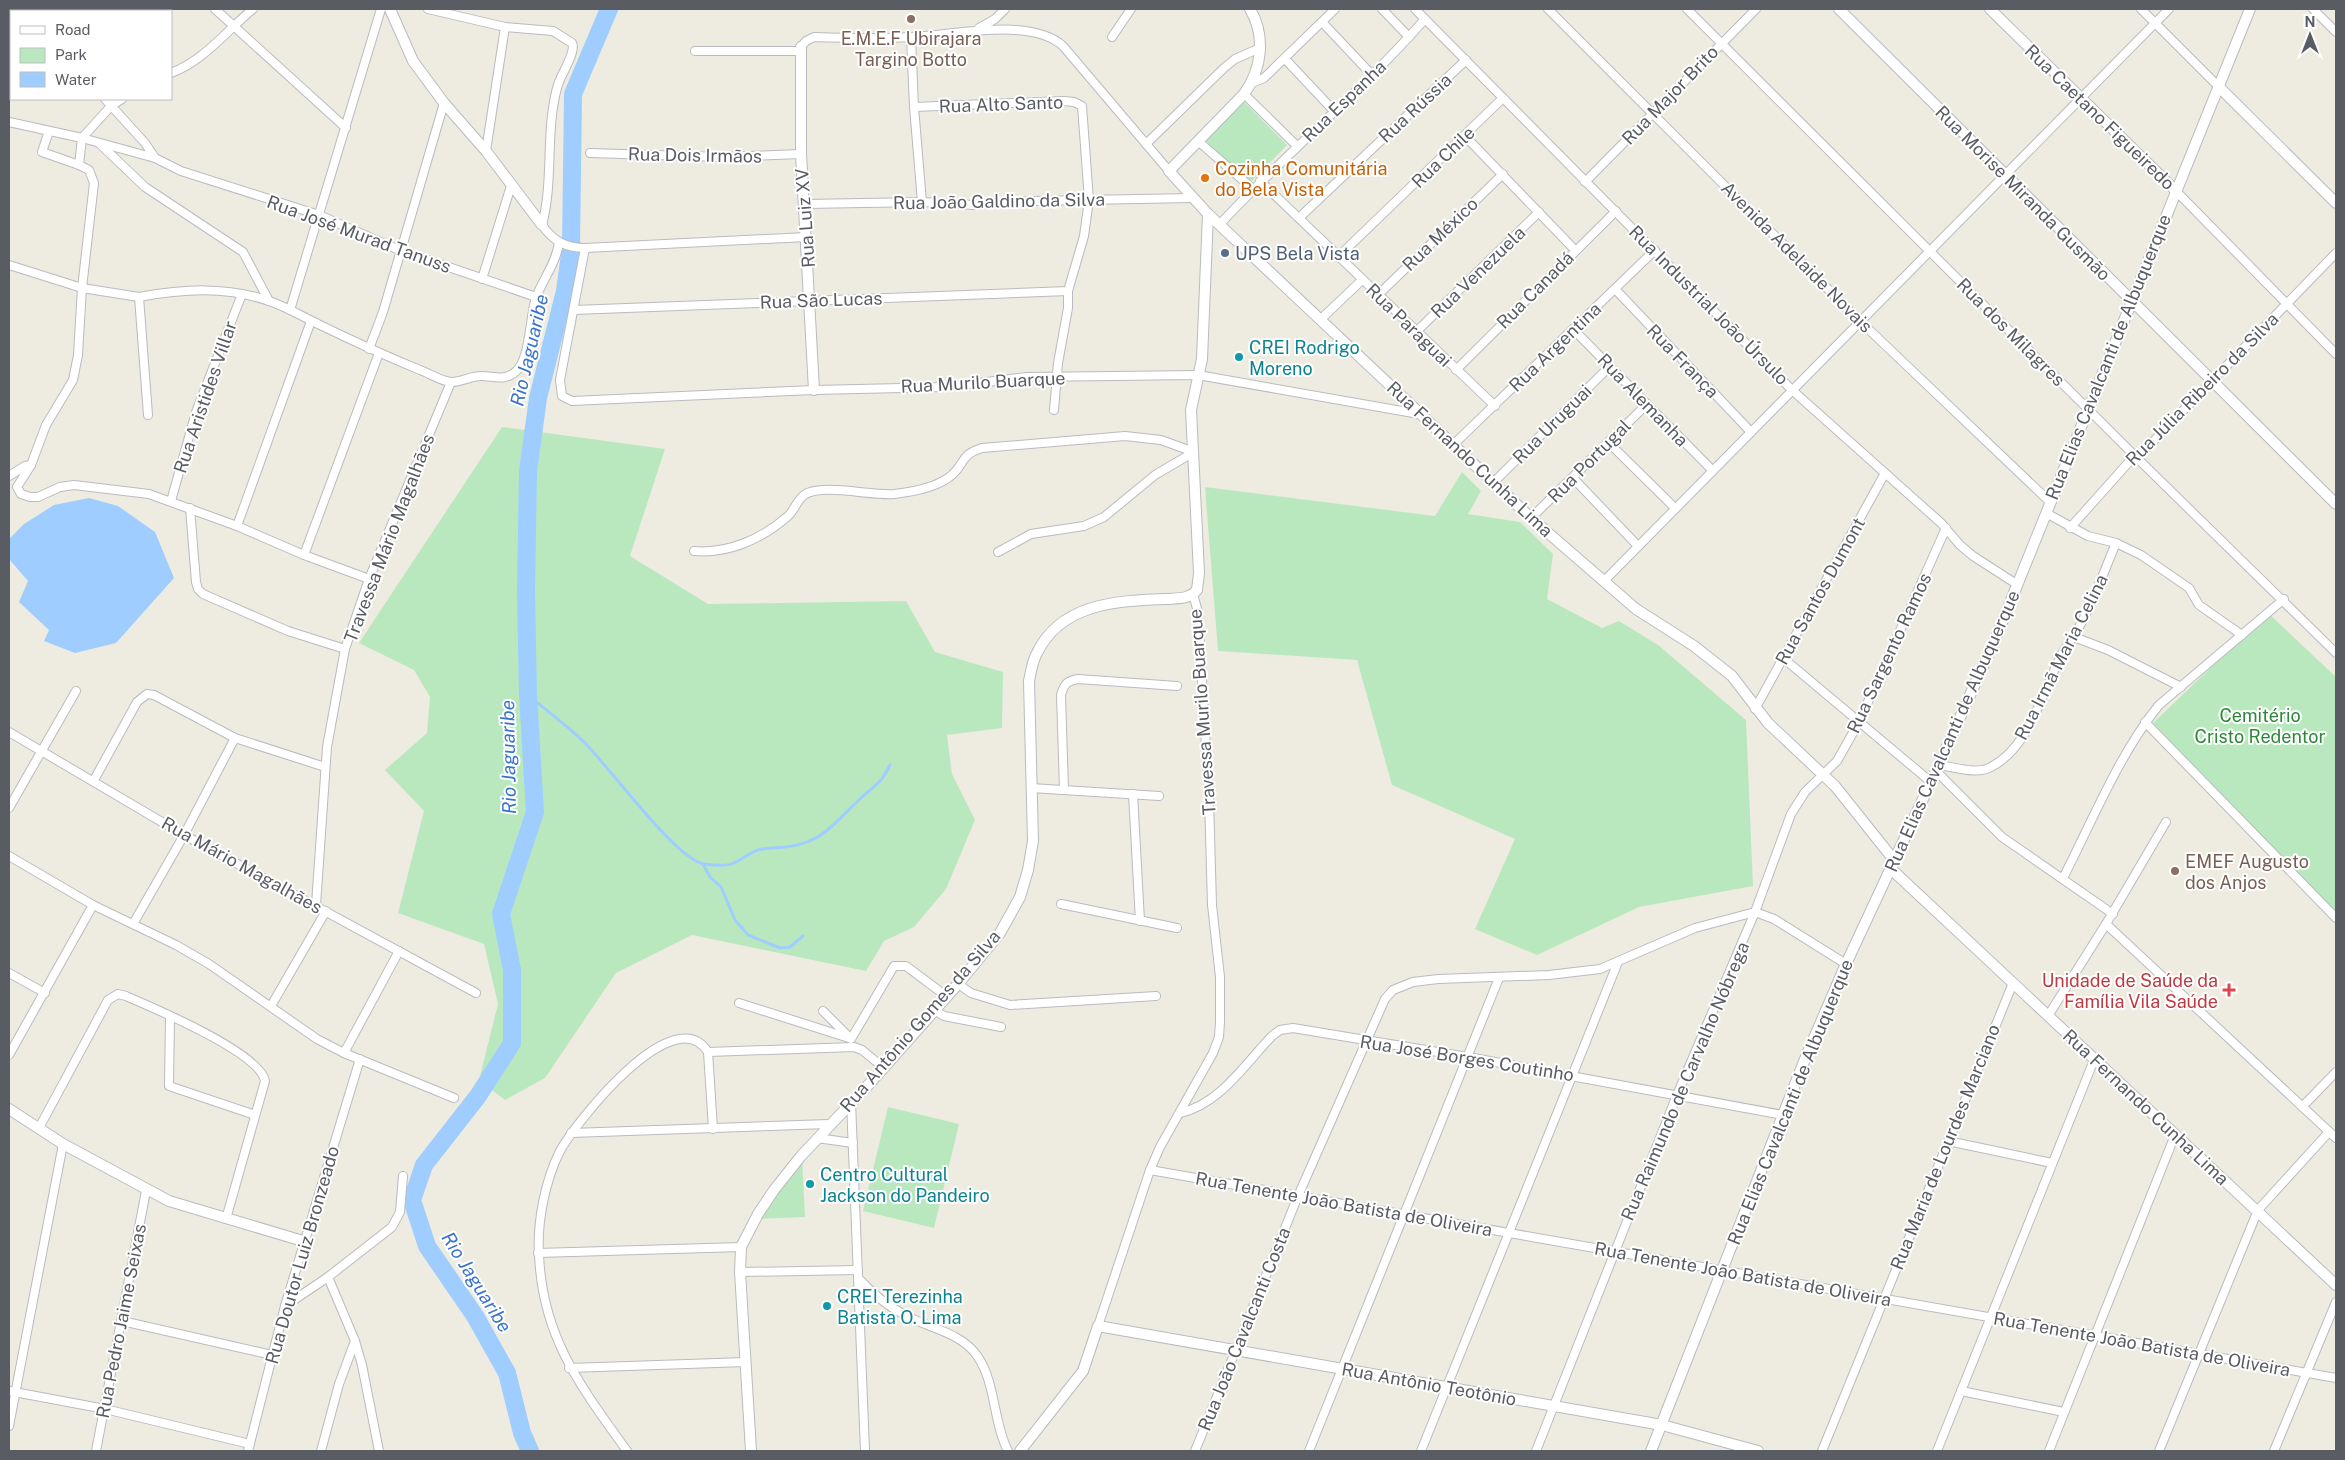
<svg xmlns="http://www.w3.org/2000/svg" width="2345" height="1460" font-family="'Public Sans',sans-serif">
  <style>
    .green { fill: #bae8be }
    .water { fill: #9fcdff }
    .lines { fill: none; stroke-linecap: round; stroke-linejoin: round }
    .stream { stroke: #9fcdff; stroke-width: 3 }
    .river { stroke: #9fcdff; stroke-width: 18 }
    .minor-casing { stroke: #b9bbc1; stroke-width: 10 }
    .tertiary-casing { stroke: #b9bbc1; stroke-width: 12 }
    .minor { stroke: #fff; stroke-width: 8 }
    .tertiary { stroke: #fff; stroke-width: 10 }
    .education-dot { fill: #8d6e63; stroke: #fff; stroke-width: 2 }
    .food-dot { fill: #e8710a; stroke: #fff; stroke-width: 2 }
    .service-dot { fill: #5c6f8a; stroke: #fff; stroke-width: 2 }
    .culture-dot { fill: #0f9aa8; stroke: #fff; stroke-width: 2 }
    .health-dot { fill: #e0444e; stroke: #fff; stroke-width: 2 }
    .labels { text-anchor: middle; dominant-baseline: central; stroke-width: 4; stroke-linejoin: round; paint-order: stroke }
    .education-label { font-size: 18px; fill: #785e54; stroke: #fff }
    .street-label { font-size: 18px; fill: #595d63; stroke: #fff }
    .food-label { font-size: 18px; fill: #c56008; stroke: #fff; text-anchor: start }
    .service-label { font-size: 18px; fill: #4e5e75; stroke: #fff; text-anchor: start }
    .culture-label { font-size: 18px; fill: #0d838f; stroke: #fff; text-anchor: start }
    .park-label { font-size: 18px; fill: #2d8739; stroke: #fff }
    .health-label { font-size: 18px; fill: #be3a42; stroke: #fff; text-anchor: end }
    .water-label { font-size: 19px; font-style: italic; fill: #3873cd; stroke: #fff }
  </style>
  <rect width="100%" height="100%" fill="#eeece0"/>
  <g class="green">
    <path d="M 1243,101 L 1287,145 L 1250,183 L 1205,140 Z"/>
    <path d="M 502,427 L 665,449 L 630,556 L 708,604 L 906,601 L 935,652 L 1003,672 L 1002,728 L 947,735 L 952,774 L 975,820 L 946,889 L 914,927 L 884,941 L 866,971 L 692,935 L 616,973 L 545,1078 L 505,1100 L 479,1080 L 498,1004 L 484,944 L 398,913 L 424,811 L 385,770 L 427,733 L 430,697 L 414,670 L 359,643 Z"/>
    <path d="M 1462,472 L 1481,491 L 1468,514 L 1520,522 L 1553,554 L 1547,599 L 1602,628 L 1619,621 L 1658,645 L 1746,720 L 1753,886 L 1639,907 L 1537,955 L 1475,929 L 1515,839 L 1392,785 L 1357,660 L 1218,651 L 1205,487 L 1435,516 Z"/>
    <path d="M 2268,613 L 2336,677 L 2336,916 L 2153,723 Z"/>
    <path d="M 888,1107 L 959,1124 L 934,1228 L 863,1211 Z"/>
    <path d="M 802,1158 L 805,1217 L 757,1219 Z"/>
  </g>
  <path class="water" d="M 89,498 L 118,506 L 155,532 L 174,578 L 116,643 L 75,653 L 44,641 L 49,630 L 19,602 L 28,581 L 9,559 L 9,539 L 24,524 L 54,505 Z"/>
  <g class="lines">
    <g class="stream">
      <path d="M 528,695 C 546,710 566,725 583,741 C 608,765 676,860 704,864 C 712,865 728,866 734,863 C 751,855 751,849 772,848 C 820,847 829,828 861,798 C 876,784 880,785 890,765"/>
      <path d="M 703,864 L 710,877 L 721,887 L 735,920 L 748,935 L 780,948 L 790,947 L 803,936"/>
    </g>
    <path class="river" d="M 530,1451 L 522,1433 L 507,1373 L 475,1316 L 427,1246 L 412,1200 L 424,1165 L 478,1096 L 512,1043 L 512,970 L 501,914 L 535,812 L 528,695 L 526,592 L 528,471 L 538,398 L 565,291 L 571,247 L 573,94 L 609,9"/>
    <defs>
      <g id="minor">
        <path d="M 19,9 L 22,11"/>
        <path d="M 215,9 L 346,128"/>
        <path d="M 428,9 L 505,27 L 553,31 L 572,43 C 577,52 559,77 557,88 C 545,133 554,180 542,225 C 553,241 566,248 585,248 L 806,237"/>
        <path d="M 1382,9 L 1409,37"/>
        <path d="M 1415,9 L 1792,390 L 1941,523 L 1960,545 L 1973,556 L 2018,585"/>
        <path d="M 1548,9 L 1861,322 L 2050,502"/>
        <path d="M 1687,9 L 2136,457 L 2336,653"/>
        <path d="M 2141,9 L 2219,87"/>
        <path d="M 2313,9 L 2336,32"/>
        <path d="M 1322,22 L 1371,74"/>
        <path d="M 979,28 L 995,19 L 1005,9"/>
        <path d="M 911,37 L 914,107 L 922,202"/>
        <path d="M 1112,37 L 1131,9"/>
        <path d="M 801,47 L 806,41 L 814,37 C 846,38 878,39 910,37 C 952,36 1030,16 1063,46 L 1169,171"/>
        <path d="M 695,51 L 801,51"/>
        <path d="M 1285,59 L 1334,111"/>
        <path d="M 171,73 C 205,60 226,31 253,9"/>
        <path d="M 1252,83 L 1264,78 L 1335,9"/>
        <path d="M 1244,94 L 1297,146"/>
        <path d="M 105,99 L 145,143 L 155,158"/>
        <path d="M 122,99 L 111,106 L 82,138 L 79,165 L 89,170 L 94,183 L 82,288 L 78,355 L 73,380 L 46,425 L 31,465 L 17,487 L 21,494 L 30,497 L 38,497 L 60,487 L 74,485 L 149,494 L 237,526 L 304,555 L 369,579"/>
        <path d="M 914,107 L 1064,101 L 1074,102 L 1082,106 L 1089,200 L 1084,236 L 1068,291 L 1068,308 L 1058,363 L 1054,410"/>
        <path d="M 9,122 L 82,138 L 155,158 L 181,171 L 319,215 L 399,250 L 536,297"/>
        <path d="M 49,131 L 42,152 L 79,165"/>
        <path d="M 1465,136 L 1575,250"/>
        <path d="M 1198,141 L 1253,189"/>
        <path d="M 100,144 L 145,187 L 243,252 L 269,301"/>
        <path d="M 1146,144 L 1224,68 L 1235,59 L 1260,48"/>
        <path d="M 486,151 L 505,27"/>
        <path d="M 590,153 L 721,157 L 801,154"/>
        <path d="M 1260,181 L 1495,406"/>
        <path d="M 1585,182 L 1756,9"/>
        <path d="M 2176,191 L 2336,354"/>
        <path d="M 805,204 L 922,202 L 973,205 L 1031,201 L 1192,198"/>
        <path d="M 1300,217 L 1466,60"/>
        <path d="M 1220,224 C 1286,153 1362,91 1425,19"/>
        <path d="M 585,248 L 560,380 L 562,396 L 572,401 L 814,390 L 946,387 L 1027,377 L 1198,375 L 1419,414"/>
        <path d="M 1338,257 L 1503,98"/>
        <path d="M 9,265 L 82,288 L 139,297 L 148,415"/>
        <path d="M 482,279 L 511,186"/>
        <path d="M 1615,289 L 1751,432"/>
        <path d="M 1378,295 L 1503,174"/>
        <path d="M 139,297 C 183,289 226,286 269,301 C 287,307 303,317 320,325 C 353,341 386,356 420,370 C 429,373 442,382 452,382 C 461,382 471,376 481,376 C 493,376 503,381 514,373 C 531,361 529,318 536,298 C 543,278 555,266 559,243"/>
        <path d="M 290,310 L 381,9"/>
        <path d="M 574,310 L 1068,291"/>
        <path d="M 1321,319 L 1362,280"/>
        <path d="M 1573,329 L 1712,470"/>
        <path d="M 1417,331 L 1539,212"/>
        <path d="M 369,349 L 383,312 L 444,103"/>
        <path d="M 1456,370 L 1616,211"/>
        <path d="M 1608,442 L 1675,508"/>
        <path d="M 1454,444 L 1655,250"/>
        <path d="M 9,476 L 25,466 L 31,465"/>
        <path d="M 1573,478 L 1638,546"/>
        <path d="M 1494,482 L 1610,366"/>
        <path d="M 171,501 L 196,412 L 242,294"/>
        <path d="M 190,508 L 196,582 L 198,589 L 203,594 L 288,631 L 345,649"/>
        <path d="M 2046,513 L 2088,536 L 2116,543 L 2141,555 L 2189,588 L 2199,605 L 2242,635"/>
        <path d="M 1531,518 L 1647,404"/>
        <path d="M 237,526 L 311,321"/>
        <path d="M 2070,528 L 2128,463 L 2145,450 L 2336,253"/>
        <path d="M 694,551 C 728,554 762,539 788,516 C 794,511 797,500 804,495 C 821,483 871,496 894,494 C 912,492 938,487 952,475 C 966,462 960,455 982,448 L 1125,436 L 1161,440 L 1194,452"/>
        <path d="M 998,552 L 1031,534 L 1084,526 L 1104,517 L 1155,475 L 1194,452"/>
        <path d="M 304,555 L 379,353"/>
        <path d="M 1604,581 L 2169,9"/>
        <path d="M 2074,637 L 2108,650 L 2181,687"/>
        <path d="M 1783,658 L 1931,782"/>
        <path d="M 1755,709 L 1885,473"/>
        <path d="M 2145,722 L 2336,918"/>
        <path d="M 9,732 L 184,835 L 476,993"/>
        <path d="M 1939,765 C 1955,767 1977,775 1991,767 C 2030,747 2042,692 2061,656 C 2066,645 2074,638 2079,627 C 2094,601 2104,571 2116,543"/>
        <path d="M 1936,771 L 2002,837 L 2113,914"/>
        <path d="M 94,780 L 137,702 L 147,694 L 154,695 L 235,738 L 325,767"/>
        <path d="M 1031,788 L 1159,796"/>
        <path d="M 1064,790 L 1061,695 C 1064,684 1067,681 1078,679 L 1177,686"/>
        <path d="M 1133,794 L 1140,921"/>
        <path d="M 9,808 L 76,691"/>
        <path d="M 9,856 L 93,905 L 176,945 L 209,964 L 317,1039 L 344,1053 L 454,1098"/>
        <path d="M 2063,878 C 2092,822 2119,754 2159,705 L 2284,599"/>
        <path d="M 1061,904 L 1177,928"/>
        <path d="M 316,905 L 327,747 L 345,649 L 369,579 L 451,382"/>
        <path d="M 133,924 L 184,835 L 235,738"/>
        <path d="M 2106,924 L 2336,1138"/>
        <path d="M 9,973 L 45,993"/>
        <path d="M 958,984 L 971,993 L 1010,1005 L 1156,996"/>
        <path d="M 739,1003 L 849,1038"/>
        <path d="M 271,1006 L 326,911"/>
        <path d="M 934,1010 L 944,1016 L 1001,1027"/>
        <path d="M 823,1011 L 851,1039 L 894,966 L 906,966 L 946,996"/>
        <path d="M 170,1016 L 169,1086 L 255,1115"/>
        <path d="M 2048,1016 L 2106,924 L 2166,822"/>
        <path d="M 708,1052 L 854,1047 L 862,1050 L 884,1068"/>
        <path d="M 708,1052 L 713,1129"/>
        <path d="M 344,1053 L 399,951"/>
        <path d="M 9,1055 L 93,905"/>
        <path d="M 851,1102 L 865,1451"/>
        <path d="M 2302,1107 L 2336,1072"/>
        <path d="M 1180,1113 C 1220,1104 1245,1064 1272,1036 L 1280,1030 L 1293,1028 L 1468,1057 L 1783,1115"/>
        <path d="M 39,1128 L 108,1000 L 118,994 L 126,996 C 154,1008 260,1053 265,1081 L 226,1219"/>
        <path d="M 571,1133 L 829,1124"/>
        <path d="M 817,1138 L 853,1143"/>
        <path d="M 1948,1141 L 2052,1163"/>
        <path d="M 1150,1170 L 2336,1378"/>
        <path d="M 538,1253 L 741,1247"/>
        <path d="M 740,1272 L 858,1270"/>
        <path d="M 328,1277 L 355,1341 L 362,1365 L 379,1451"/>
        <path d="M 858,1278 C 871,1292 886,1305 903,1314 C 927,1328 962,1332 978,1357 C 996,1384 993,1422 1008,1451"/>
        <path d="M 285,1306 L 328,1277 L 392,1227 L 400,1212 L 403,1176"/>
        <path d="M 122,1321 L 272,1355"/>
        <path d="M 1098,1326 L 1150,1170 L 1160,1147 L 1213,1053 L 1219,1037 L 1220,1022 L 1220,977 L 1212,905 L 1209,798 L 1198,612 L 1193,594"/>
        <path d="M 569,1368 L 746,1362"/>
        <path d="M 9,1391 L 105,1409 L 250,1444"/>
        <path d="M 1961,1391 L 2064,1412"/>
        <path d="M 9,1426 L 63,1144"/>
        <path d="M 96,1451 L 146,1191"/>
        <path d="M 248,1451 L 285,1306 L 360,1059"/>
        <path d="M 321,1451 L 339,1384 L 355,1341"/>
        <path d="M 627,1451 C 581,1387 542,1337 539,1254 C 537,1222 545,1181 560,1151 C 576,1122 674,998 708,1052"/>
        <path d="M 1195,1451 L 1298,1196 L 1385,999 L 1393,990 L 1413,982 L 1438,979 L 1549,975 L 1600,969 L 1695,928 L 1755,912 L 1774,919 L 1846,964"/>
        <path d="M 1309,1451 L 1499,978"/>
        <path d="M 1421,1451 L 1618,962"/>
        <path d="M 1536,1451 L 1677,1095 L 1755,912 L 1791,814 L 1805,792 L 1837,761 L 1859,722 L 1946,528"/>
        <path d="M 1822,1451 L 2013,983"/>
        <path d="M 1937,1451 L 2094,1060"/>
        <path d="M 2049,1451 L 2175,1135"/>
        <path d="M 2159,1451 L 2258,1210 L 2329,1132"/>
        <path d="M 2274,1451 L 2336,1302"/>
      </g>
      <g id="tertiary">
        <path d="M 390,9 L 413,61 L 444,103 L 486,151 L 542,225"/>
        <path d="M 1250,9 C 1266,36 1262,69 1244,94 L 1169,171 L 1208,214 L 1531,518 L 1636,609 L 1694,646 L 1732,676 L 1768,723 L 1835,786 L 1894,860"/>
        <path d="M 1839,9 L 2336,504"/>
        <path d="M 1990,9 L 2176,191"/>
        <path d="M 801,47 L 801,154 L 814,390"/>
        <path d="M 2219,87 L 2336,203"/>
        <path d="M 1890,868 L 2336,1285"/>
        <path d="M 9,1109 L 63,1144 L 169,1201 L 303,1241"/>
        <path d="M 751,1451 L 740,1272 L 741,1247 L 758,1214 L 774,1190 L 801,1156 L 872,1081 L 958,984 L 1000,933 L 1020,897 L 1028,870 L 1033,841 L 1029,681 C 1031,672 1032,663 1036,655 C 1060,603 1116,601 1165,599 C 1177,598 1189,600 1197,590 L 1199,573 L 1191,410 L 1202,359 L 1208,214"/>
        <path d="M 1020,1451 L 1083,1371 L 1098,1326 L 1662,1425 L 1758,1451"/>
        <path d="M 1651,1451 L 1805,1059 L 1846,964 L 1936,771 L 1997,635 L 2250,9"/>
      </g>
    </defs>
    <use href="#minor" class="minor-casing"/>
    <use href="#tertiary" class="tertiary-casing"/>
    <use href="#minor" class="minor"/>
    <use href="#tertiary" class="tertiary"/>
  </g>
  <g class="education-dot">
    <circle cx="911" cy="19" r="5"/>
    <circle cx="2175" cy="871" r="5"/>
  </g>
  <circle class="food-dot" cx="1205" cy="178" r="5"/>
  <circle class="service-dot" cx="1225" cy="253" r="5"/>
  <g class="culture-dot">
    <circle cx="1239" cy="357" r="5"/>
    <circle cx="810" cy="1184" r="5"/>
    <circle cx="827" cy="1306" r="5"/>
  </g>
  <path class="health-dot" d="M2226.5 982.5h5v5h5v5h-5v5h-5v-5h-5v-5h5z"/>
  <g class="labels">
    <g class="education-label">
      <text x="911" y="38">E.M.E.F Ubirajara<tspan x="911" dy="21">Targino Botto</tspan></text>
      <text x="2185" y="861" text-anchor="start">EMEF Augusto<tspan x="2185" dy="21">dos Anjos</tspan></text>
    </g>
    <g class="street-label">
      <text transform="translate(1670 95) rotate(-46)">Rua Major Brito</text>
      <text transform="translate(1344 101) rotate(-44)">Rua Espanha</text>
      <text transform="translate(1001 104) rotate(-2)">Rua Alto Santo</text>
      <text transform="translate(1415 108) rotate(-43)">Rua Rússia</text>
      <text transform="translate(2100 117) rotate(44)">Rua Caetano Figueiredo</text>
      <text transform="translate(695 155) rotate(1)">Rua Dois Irmãos</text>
      <text transform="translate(1443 157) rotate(-44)">Rua Chile</text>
      <text transform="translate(2023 193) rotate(45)">Rua Morise Miranda Gusmão</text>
      <text transform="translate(999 201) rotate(-1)">Rua João Galdino da Silva</text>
      <text transform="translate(805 218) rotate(-94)">Rua Luiz XV</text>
      <text transform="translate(359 234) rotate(20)">Rua José Murad Tanuss</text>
      <text transform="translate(1440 234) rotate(-44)">Rua México</text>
      <text transform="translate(1797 257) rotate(45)">Avenida Adelaide Novais</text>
      <text transform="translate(1478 272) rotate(-44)">Rua Venezuela</text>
      <text transform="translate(1535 290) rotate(-45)">Rua Canadá</text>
      <text transform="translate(821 300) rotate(-2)">Rua São Lucas</text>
      <text transform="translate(1709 305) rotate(45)">Rua Industrial João Úrsulo</text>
      <text transform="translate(1409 325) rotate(44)">Rua Paraguai</text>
      <text transform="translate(2011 332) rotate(45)">Rua dos Milagres</text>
      <text transform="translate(1555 347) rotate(-44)">Rua Argentina</text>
      <text transform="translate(2108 357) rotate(-68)">Rua Elias Cavalcanti de Albuquerque</text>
      <text transform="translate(1683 361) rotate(46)">Rua França</text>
      <text transform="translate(983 382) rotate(-3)">Rua Murilo Buarque</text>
      <text transform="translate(2202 389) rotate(-45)">Rua Júlia Ribeiro da Silva</text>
      <text transform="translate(205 397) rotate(-71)">Rua Aristides Villar</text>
      <text transform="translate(1643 400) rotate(46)">Rua Alemanha</text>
      <text transform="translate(1552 424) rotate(-45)">Rua Uruguai</text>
      <text transform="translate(1470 459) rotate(43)">Rua Fernando Cunha Lima</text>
      <text transform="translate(1589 461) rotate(-45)">Rua Portugal</text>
      <text transform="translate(389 538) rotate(-69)">Travessa Mário Magalhães</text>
      <text transform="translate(1820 591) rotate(-61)">Rua Santos Dumont</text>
      <text transform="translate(1889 653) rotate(-65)">Rua Sargento Ramos</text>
      <text transform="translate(2061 657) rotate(-63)">Rua Irmã Maria Celina</text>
      <text transform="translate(1202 712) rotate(-94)">Travessa Murilo Buarque</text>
      <text transform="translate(1952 731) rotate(-66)">Rua Elias Cavalcanti de Albuquerque</text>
      <text transform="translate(242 865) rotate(29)">Rua Mário Magalhães</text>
      <text transform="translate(920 1021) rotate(-49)">Rua Antônio Gomes da Silva</text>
      <text transform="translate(1467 1058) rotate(9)">Rua José Borges Coutinho</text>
      <text transform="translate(1685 1081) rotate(-67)">Rua Raimundo de Carvalho Nóbrega</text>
      <text transform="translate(1790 1102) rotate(-68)">Rua Elias Cavalcanti de Albuquerque</text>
      <text transform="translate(2146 1107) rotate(43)">Rua Fernando Cunha Lima</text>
      <text transform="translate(1945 1147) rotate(-68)">Rua Maria de Lourdes Marciano</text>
      <text transform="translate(1344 1204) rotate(10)">Rua Tenente João Batista de Oliveira</text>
      <text transform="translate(302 1255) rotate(-74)">Rua Doutor Luiz Bronzeado</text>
      <text transform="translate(1743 1274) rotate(10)">Rua Tenente João Batista de Oliveira</text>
      <text transform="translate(121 1321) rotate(-79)">Rua Pedro Jaime Seixas</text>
      <text transform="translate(1244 1329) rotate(-68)">Rua João Cavalcanti Costa</text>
      <text transform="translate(2142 1344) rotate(10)">Rua Tenente João Batista de Oliveira</text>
      <text transform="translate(1429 1384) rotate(10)">Rua Antônio Teotônio</text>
    </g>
    <g class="food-label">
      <text x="1215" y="168">Cozinha Comunitária<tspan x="1215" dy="21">do Bela Vista</tspan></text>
    </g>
    <g class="service-label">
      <text x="1235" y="253">UPS Bela Vista</text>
    </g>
    <g class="culture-label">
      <text x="1249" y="347">CREI Rodrigo<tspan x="1249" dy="21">Moreno</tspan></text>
      <text x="820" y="1174">Centro Cultural<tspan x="820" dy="21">Jackson do Pandeiro</tspan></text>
      <text x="837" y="1296">CREI Terezinha<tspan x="837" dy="21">Batista O. Lima</tspan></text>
    </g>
    <g class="park-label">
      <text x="2260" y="715">Cemitério<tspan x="2260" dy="21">Cristo Redentor</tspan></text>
    </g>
    <g class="health-label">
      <text x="2218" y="980">Unidade de Saúde da<tspan x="2218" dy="21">Família Vila Saúde</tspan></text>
    </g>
    <g class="water-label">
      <text transform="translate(529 350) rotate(-77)">Rio Jaguaribe</text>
      <text transform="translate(508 757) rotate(-91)">Rio Jaguaribe</text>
      <text transform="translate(477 1282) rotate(58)">Rio Jaguaribe</text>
    </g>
  </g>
  <rect width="2345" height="1460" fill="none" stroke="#595d63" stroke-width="20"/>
  <rect x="10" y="10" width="162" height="90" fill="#ffffff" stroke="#bdbec1"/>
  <rect x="20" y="26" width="25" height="8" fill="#ffffff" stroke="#bdbec1"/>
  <text x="55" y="35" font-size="15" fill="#595d63">Road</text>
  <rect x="20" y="48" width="25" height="15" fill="#bae8be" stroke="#bdbec1"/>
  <text x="55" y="60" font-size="15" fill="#595d63">Park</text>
  <rect x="20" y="72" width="25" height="15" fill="#9fcdff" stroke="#bdbec1"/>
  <text x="55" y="85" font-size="15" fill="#595d63">Water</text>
  <g transform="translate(2310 35)" stroke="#ffffff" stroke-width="4" paint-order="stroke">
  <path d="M0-4L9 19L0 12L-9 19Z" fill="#595d63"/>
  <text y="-8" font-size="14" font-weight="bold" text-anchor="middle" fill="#595d63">N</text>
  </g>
</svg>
